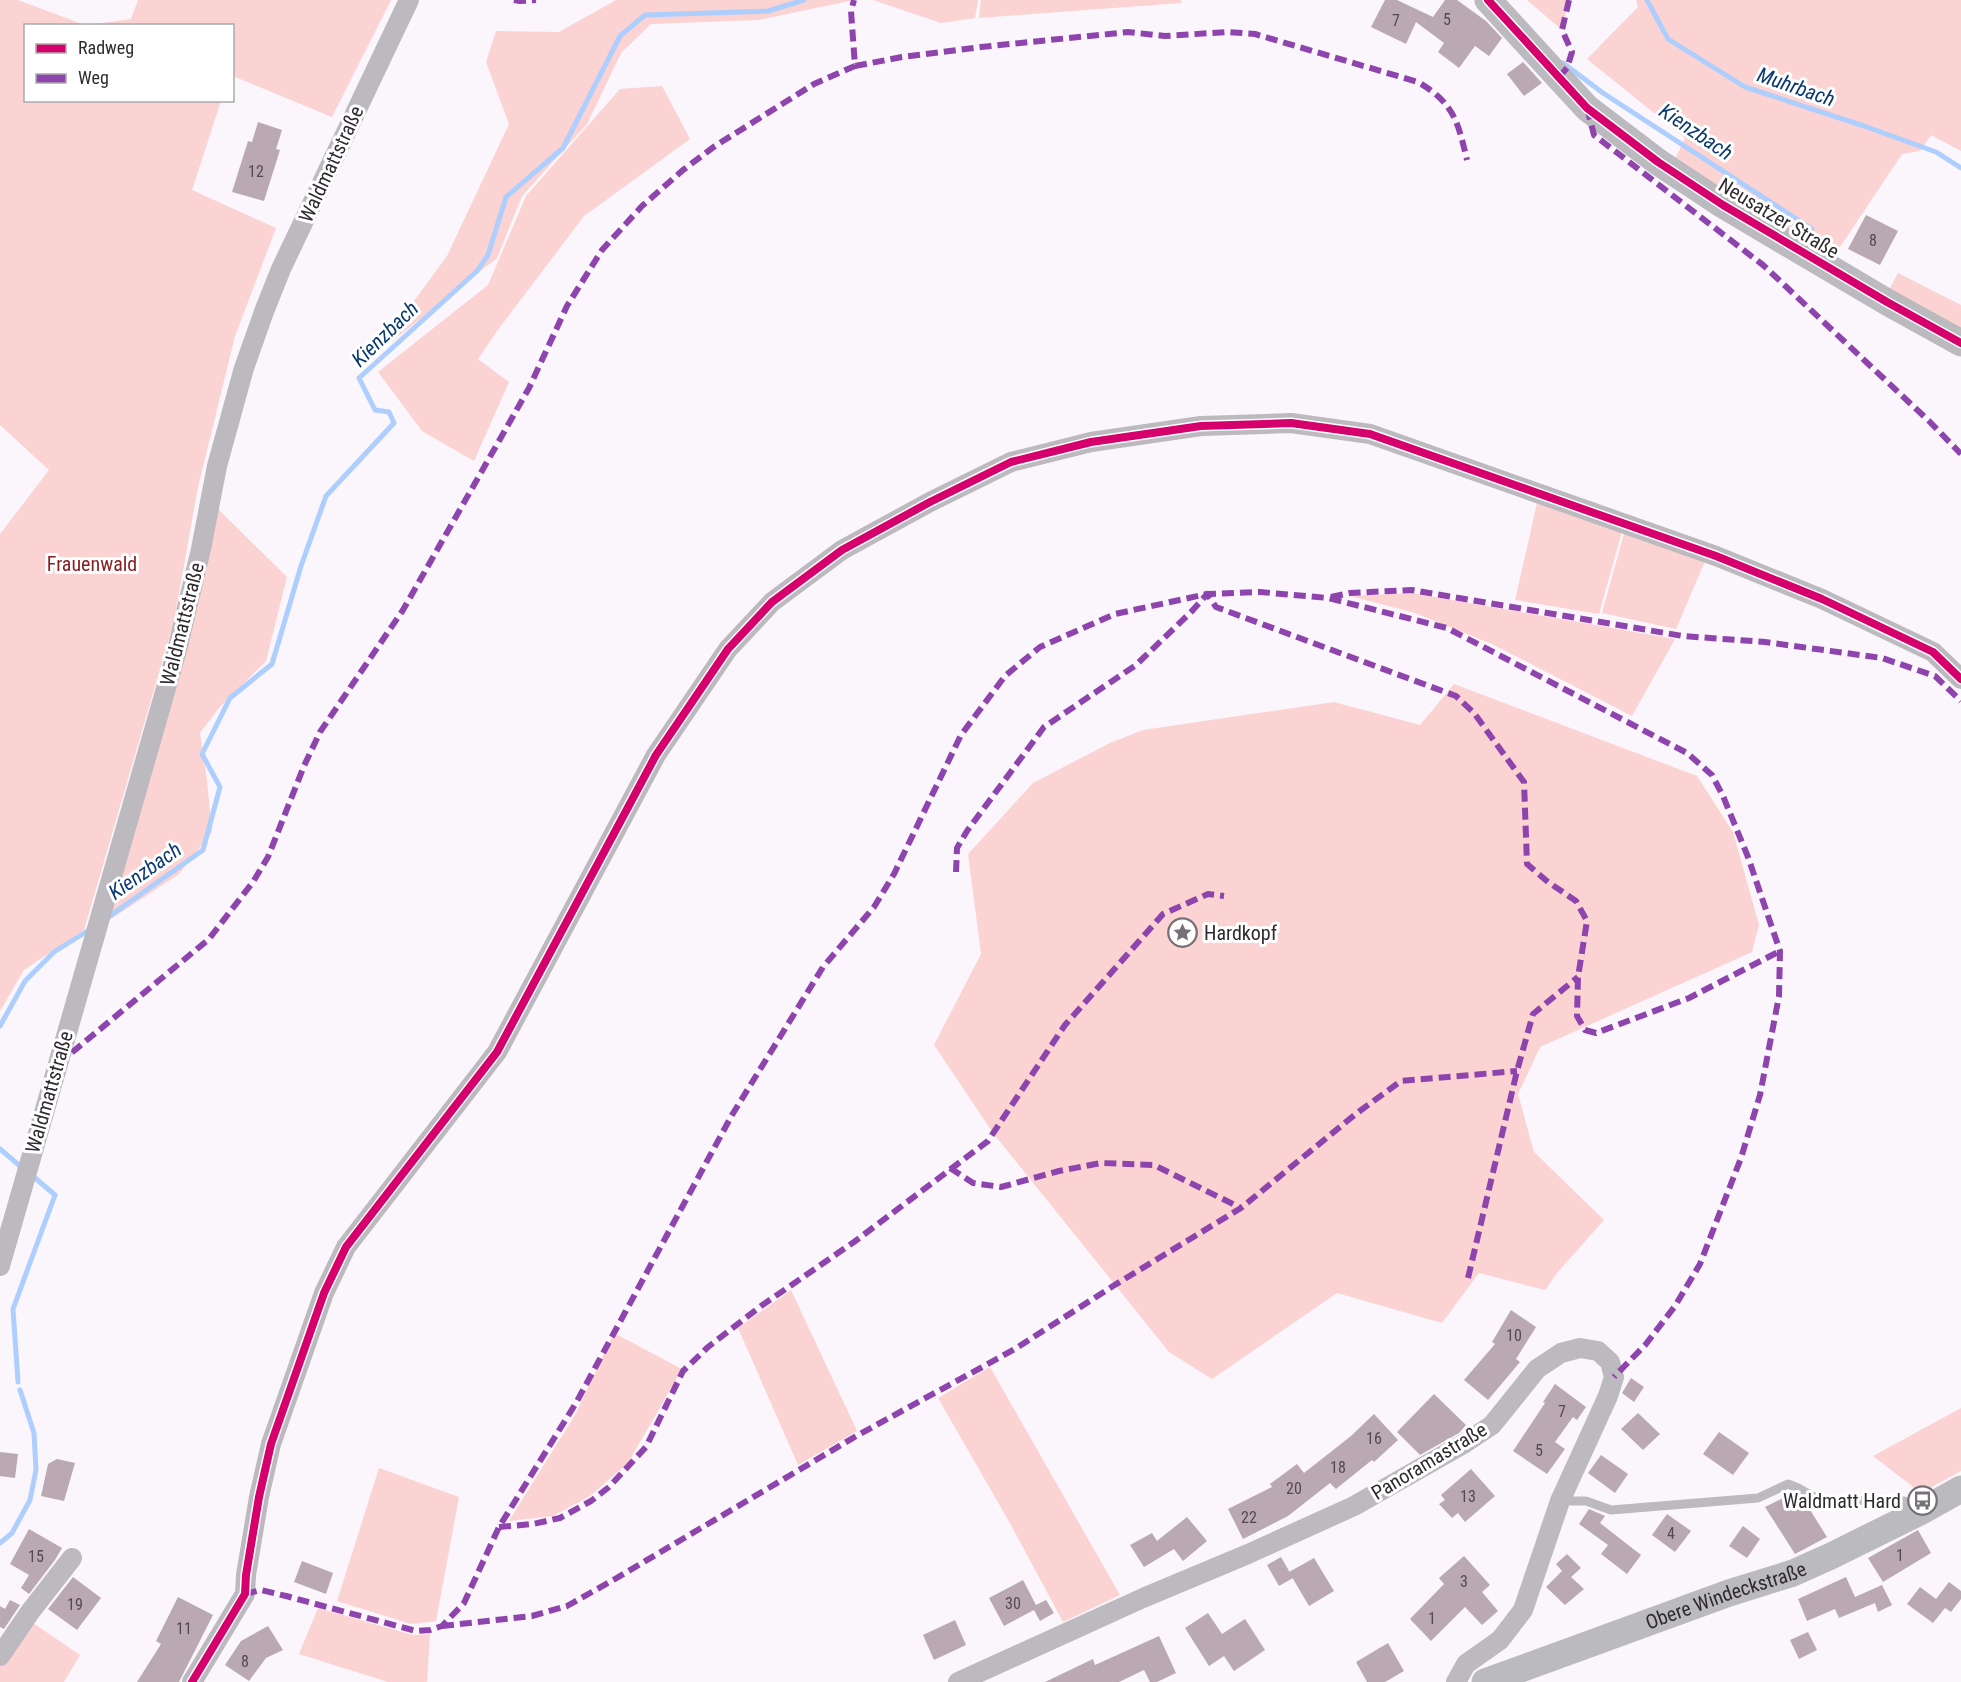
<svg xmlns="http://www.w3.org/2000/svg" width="1961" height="1682" font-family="'Roboto Condensed',sans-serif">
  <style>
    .green { fill: #fbd3d3 }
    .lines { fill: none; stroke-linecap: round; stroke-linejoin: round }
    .stream { stroke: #aecefe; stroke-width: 5 }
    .building { fill: #baa9b3 }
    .lane { stroke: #bcbabe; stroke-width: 9 }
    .street { stroke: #bcbabe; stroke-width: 20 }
    .secondary { stroke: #bbbabe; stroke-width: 27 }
    .quiet { stroke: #8e44ad; stroke-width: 6; stroke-dasharray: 12 6; stroke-linecap: butt }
    .cycleway-casing { stroke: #fff; stroke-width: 11 }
    .cycleway { stroke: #d6006c; stroke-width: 8 }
    .labels { text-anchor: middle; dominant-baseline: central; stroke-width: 6; stroke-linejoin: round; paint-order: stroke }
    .number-label { font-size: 16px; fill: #524a51 }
    .street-label { font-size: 20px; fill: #2f2a30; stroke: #fff }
    .park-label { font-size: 20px; fill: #862023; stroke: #fff }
    .poi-label { font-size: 20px; fill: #2f2a30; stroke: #fff; text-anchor: start }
    .water-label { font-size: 21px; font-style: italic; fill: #0b3972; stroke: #fff }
  </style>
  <rect width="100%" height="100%" fill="#fbf5fc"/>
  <g class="green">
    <path d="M 0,0 L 18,0 L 85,25 L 26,26 L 26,100 L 221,101 L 192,190 L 276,228 L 235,336 L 198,487 L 174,621 L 84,930 L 24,970 L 0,1011 L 0,534 L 49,470 L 0,425 Z"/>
    <path d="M 138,0 L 391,0 L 332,117 L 233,76 L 232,26 L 89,25 L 131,19 Z"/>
    <path d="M 616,0 L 854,0 L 758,20 L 651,24 L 621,53 L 587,124 L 522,196 L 497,258 L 371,358 L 384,342 L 447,256 L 509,124 L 486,62 L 496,31 L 559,32 Z"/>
    <path d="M 873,0 L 978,0 L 975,18 L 941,23 Z"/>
    <path d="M 981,0 L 1181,0 L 1181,3 L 979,18 Z"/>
    <path d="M 1527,0 L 1569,0 L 1562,30 Z"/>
    <path d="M 1636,0 L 1961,0 L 1961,151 L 1931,135 L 1920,151 L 1902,154 L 1834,256 L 1674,161 L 1685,138 L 1587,59 L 1638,7 Z"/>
    <path d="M 662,86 L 690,139 L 584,216 L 497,331 L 478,359 L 509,382 L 474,461 L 422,431 L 378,372 L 488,285 L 526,196 L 620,89 Z"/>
    <path d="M 1898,273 L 1961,305 L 1961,332 L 1889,290 Z"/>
    <path d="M 1538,499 L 1623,528 L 1599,614 L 1515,600 Z"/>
    <path d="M 215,506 L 287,577 L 266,661 L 218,709 L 200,733 L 207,780 L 212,832 L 179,874 L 102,925 Z"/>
    <path d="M 1625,530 L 1705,561 L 1676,629 L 1602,613 Z"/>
    <path d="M 1412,593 L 1675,639 L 1632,716 L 1492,644 L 1415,613 L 1350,596 Z"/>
    <path d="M 1454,684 L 1697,776 L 1733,832 L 1759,925 L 1752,952 L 1540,1047 L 1518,1094 L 1534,1152 L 1604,1220 L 1557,1273 L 1545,1290 L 1479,1273 L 1442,1323 L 1337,1293 L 1212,1379 L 1169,1352 L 993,1133 L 934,1045 L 981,954 L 968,854 L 1033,783 L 1110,743 L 1143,730 L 1334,702 L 1420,725 Z"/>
    <path d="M 791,1290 L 857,1431 L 798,1465 L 738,1328 Z"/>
    <path d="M 614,1333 L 682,1369 L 628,1463 L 590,1496 L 553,1516 L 509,1521 L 575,1415 Z"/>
    <path d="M 990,1367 L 1120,1595 L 1063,1622 L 1011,1525 L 938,1398 Z"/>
    <path d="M 1961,1408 L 1961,1471 L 1921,1493 L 1873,1456 Z"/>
    <path d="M 379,1468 L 459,1497 L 436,1621 L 411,1624 L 337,1601 Z"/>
    <path d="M 318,1608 L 413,1635 L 430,1634 L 427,1682 L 388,1682 L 299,1654 Z"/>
    <path d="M 27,1619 L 80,1655 L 64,1682 L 0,1682 L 0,1661 Z"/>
  </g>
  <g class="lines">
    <g class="stream">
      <path d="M 1647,0 L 1668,39 L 1745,87 L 1864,126 L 1936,152 L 1961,168"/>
      <path d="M 1563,63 L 1603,93 L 1812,229"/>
      <path d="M 107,918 L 203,850 L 220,787 L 202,754 L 230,698 L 272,664 L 301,566 L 326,496 L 394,423 L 389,412 L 375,410 L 359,378 L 477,271 L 488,255 L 506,197 L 563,148 L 620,36 L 645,15 L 768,11 L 804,0"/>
      <path d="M 0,1026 L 25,981 L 54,952 L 89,930"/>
      <path d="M 0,1149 L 20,1166"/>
      <path d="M 18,1382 L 13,1309 L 55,1195 L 35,1178"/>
      <path d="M 0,1543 L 12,1533 L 30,1500 L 36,1470 L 34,1433 L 20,1390"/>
    </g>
  </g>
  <g class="building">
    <path d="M 1385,0 L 1397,0 L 1433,17 L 1445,0 L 1457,0 L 1486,21 L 1502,38 L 1489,56 L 1475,46 L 1459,68 L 1438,52 L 1444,43 L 1416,22 L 1406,44 L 1371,27 Z"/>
    <path d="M 1523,62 L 1542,83 L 1524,96 L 1507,74 Z"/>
    <path d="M 258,122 L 282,130 L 276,149 L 280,150 L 264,201 L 232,192 L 248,141 L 252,142 Z"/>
    <path d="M 1866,215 L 1898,231 L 1880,265 L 1848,249 Z"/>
    <path d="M 1511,1310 L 1536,1327 L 1516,1359 L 1520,1362 L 1488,1400 L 1464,1380 L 1495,1344 L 1492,1342 Z"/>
    <path d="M 1631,1378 L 1644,1387 L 1634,1402 L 1622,1393 Z"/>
    <path d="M 1555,1384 L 1586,1407 L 1577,1420 L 1573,1417 L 1555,1442 L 1565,1449 L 1547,1474 L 1513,1451 L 1545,1403 L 1543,1402 Z"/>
    <path d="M 1434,1394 L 1466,1425 L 1459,1433 L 1420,1455 L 1397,1432 Z"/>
    <path d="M 1638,1413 L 1660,1434 L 1643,1450 L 1621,1429 Z"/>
    <path d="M 1374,1414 L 1398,1440 L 1374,1462 L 1372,1460 L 1336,1489 L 1330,1483 L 1288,1516 L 1243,1539 L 1228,1509 L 1272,1487 L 1270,1484 L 1297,1464 L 1304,1473 L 1351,1436 Z"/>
    <path d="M 1719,1432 L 1749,1453 L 1733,1475 L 1703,1454 Z"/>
    <path d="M 0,1452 L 18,1454 L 15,1478 L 0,1476 Z"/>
    <path d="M 1601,1455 L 1628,1474 L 1615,1493 L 1588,1473 Z"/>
    <path d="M 57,1459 L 75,1463 L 64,1501 L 41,1496 L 48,1464 Z"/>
    <path d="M 1471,1469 L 1495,1496 L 1465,1522 L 1458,1513 L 1452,1518 L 1439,1504 L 1445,1500 L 1441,1495 Z"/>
    <path d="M 1785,1497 L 1792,1508 L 1805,1502 L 1827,1537 L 1795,1554 L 1765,1507 Z"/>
    <path d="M 1589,1509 L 1605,1516 L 1600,1523 L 1641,1555 L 1627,1574 L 1601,1554 L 1608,1545 L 1579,1524 Z"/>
    <path d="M 1667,1514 L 1691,1531 L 1675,1552 L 1652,1535 Z"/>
    <path d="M 1187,1517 L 1207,1541 L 1183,1561 L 1174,1549 L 1144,1567 L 1130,1545 L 1152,1533 L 1157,1541 Z"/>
    <path d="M 1743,1526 L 1760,1539 L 1747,1558 L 1729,1546 Z"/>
    <path d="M 29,1529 L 62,1548 L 55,1560 L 29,1594 L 21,1588 L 29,1575 L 10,1564 Z"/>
    <path d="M 1918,1530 L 1931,1553 L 1883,1582 L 1868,1558 Z"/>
    <path d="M 1567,1554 L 1581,1568 L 1571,1577 L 1584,1589 L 1565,1605 L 1546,1587 L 1562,1571 L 1556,1564 Z"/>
    <path d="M 1464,1556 L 1490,1585 L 1482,1592 L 1498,1611 L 1482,1625 L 1465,1607 L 1431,1641 L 1410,1619 L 1444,1584 L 1439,1578 Z"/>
    <path d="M 1281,1557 L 1293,1578 L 1279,1586 L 1267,1565 Z"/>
    <path d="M 1314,1558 L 1334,1591 L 1309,1606 L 1289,1572 Z"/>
    <path d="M 302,1561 L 333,1573 L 326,1594 L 294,1582 Z"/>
    <path d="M 73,1577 L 101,1598 L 77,1630 L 48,1609 Z"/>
    <path d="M 1846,1577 L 1855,1597 L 1882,1585 L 1892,1605 L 1878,1612 L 1875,1603 L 1839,1618 L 1835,1609 L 1807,1621 L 1798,1599 Z"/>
    <path d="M 1023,1580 L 1036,1605 L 1046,1600 L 1054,1613 L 1040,1621 L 1034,1610 L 1004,1626 L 989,1598 Z"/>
    <path d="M 1949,1582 L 1961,1591 L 1961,1599 L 1951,1612 L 1945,1608 L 1933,1623 L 1907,1604 L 1920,1587 L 1936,1599 Z"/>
    <path d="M 178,1597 L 213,1615 L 179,1682 L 137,1682 L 161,1644 L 156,1641 Z"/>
    <path d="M 10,1600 L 20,1605 L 4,1629 L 0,1627 L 0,1606 L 5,1609 Z"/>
    <path d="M 1208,1613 L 1222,1634 L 1245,1619 L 1265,1650 L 1234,1671 L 1224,1656 L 1209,1666 L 1185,1628 Z"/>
    <path d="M 955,1620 L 966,1645 L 934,1660 L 923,1635 Z"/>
    <path d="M 268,1626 L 283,1650 L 266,1658 L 249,1681 L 225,1665 L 241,1641 Z"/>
    <path d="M 1808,1632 L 1817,1650 L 1799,1659 L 1790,1640 Z"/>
    <path d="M 1159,1636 L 1176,1673 L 1157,1682 L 1150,1682 L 1144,1670 L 1119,1682 L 1045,1682 L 1093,1659 L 1095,1665 Z"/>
    <path d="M 1388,1643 L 1404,1671 L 1385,1682 L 1367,1682 L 1356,1662 Z"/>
  </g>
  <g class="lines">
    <path class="lane" d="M 1560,1501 L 1586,1501 L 1611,1510 L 1758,1498 L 1788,1484 L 1798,1488 L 1819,1500 L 1904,1501 L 1915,1509"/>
    <g class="street">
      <path d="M 0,1266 L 177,650 L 201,549 L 217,466 L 244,368 L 265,309 L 281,269 L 409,0"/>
      <path d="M 0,1656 L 30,1612 L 72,1558"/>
      <path d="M 192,1682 L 245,1594 L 246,1575 L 259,1497 L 271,1444 L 324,1293 L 346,1247 L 497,1052 L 656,755 L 728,649 L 772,602 L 842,550 L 930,502 L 1011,462 L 1091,442 L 1201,426 L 1291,423 L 1370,434 L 1716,556 L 1822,599 L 1933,652 L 1961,679"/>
      <path d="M 958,1682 L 1143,1598 L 1248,1554 L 1354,1506 L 1465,1443 L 1492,1425 L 1537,1369 L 1561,1353 L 1580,1348 L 1598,1351 L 1610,1362 L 1614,1377 L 1608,1396 L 1560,1501 L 1523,1610 L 1500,1640 L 1466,1664 L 1456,1682"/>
    </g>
    <g class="secondary">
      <path d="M 1488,0 L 1587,108 L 1658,162 L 1723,205 L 1887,302 L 1961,343"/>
      <path id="s1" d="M 1485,1682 L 1729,1593 L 1793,1573 L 1831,1556 L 1920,1512 L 1961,1489"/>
    </g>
    <g class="quiet">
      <path d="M 514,0 L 520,1 L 536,0"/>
      <path d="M 855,66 L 902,57 L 981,47 L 1128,32 L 1165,36 L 1228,32 L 1255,34 L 1418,82 C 1454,103 1458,122 1467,160"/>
      <path d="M 1559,77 L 1567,68 L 1572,52 L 1562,30 L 1569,0"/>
      <path d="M 1587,108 L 1594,135 L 1763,265 L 1929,421 L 1961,454"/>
      <path d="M 1331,597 L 1350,593 L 1412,590 L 1683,636 L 1765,642 L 1882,658 L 1935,676 L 1961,701"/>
      <path d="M 956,872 L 957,848 L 967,831 L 1044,727 L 1136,665 L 1192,611 L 1207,594 L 1216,607 L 1456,696 L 1474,713 L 1524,782 L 1527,864 L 1548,882 L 1576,901 L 1587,921 L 1578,977 L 1577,1016 L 1585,1030 L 1596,1033 L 1689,998 L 1780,951"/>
      <path d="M 58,1064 L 209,939 L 253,882 L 268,857 L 304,766 L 320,732 L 403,610 L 529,388 L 567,306 L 602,250 L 642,206 L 683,170 L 715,146 L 814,84 L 855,66 L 851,11 L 854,0"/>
      <path d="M 950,1168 L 973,1183 L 1001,1187 L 1059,1171 L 1101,1163 L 1154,1165 L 1241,1208"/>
      <path d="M 1468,1278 L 1517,1071 L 1533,1014 L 1578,977"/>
      <path d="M 499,1527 L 533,1524 L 560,1518 L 591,1501 L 609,1487 L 646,1447 L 683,1371 L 708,1347 L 761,1306 L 854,1242 L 988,1141 L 1065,1025 L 1163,914 L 1208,894 L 1224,896"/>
      <path d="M 245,1594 L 261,1590 L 286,1596 L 416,1631 L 430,1630 L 442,1626 L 464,1603 L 499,1527 L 576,1403 L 732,1115 L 823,967 L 874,907 L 894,874 L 961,735 L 1005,676 L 1040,647 L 1115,614 L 1207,594 L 1260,592 L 1328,598 L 1447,628 L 1687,753 L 1712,775 L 1723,796 L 1748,857 L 1780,951 L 1779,996 L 1760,1095 L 1741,1158 L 1700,1264 L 1675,1306 L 1646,1344 L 1614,1377"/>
      <path d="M 442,1626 L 532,1616 L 567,1606 L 615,1579 L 858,1435 L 1015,1349 L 1113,1286 L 1241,1208 L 1357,1113 L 1401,1081 L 1517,1071"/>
    </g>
    <defs>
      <g id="cycleway">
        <path d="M 1488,0 L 1587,108 L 1658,162 L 1723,205 L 1887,302 L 1961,343"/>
        <path d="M 192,1682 L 245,1594 L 246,1575 L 259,1497 L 271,1444 L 324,1293 L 346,1247 L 497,1052 L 656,755 L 728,649 L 772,602 L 842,550 L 930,502 L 1011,462 L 1091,442 L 1201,426 L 1291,423 L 1370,434 L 1716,556 L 1822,599 L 1933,652 L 1961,679"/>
      </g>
    </defs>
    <use href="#cycleway" class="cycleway-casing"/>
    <use href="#cycleway" class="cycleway"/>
  </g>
  <defs>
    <symbol id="sight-ring" viewBox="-11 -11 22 22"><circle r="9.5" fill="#fff" stroke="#767177" stroke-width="1.5"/><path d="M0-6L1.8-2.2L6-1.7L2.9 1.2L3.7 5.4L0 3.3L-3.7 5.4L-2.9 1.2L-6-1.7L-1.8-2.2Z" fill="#767177"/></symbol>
    <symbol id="bus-ring" viewBox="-11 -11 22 22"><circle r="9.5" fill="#fff" stroke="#767177" stroke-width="1.5"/><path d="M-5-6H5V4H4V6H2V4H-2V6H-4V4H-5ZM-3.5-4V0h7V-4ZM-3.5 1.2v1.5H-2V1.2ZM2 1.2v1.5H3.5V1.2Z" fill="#767177"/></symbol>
  </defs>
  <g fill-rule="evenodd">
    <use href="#sight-ring" x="1166" y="916" width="33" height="33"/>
    <use href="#bus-ring" x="1906" y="1484" width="33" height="33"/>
  </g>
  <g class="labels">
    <g class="number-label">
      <text x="1447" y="19">5</text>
      <text x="1396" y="20">7</text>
      <text x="256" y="171">12</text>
      <text x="1873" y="240">8</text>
      <text x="1514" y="1335">10</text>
      <text x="1562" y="1411">7</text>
      <text x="1374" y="1438">16</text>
      <text x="1539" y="1450">5</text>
      <text x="1338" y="1467">18</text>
      <text x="1294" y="1488">20</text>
      <text x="1468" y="1496">13</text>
      <text x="1249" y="1517">22</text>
      <text x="1671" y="1533">4</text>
      <text x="1900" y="1555">1</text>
      <text x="36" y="1556">15</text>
      <text x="1464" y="1581">3</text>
      <text x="1013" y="1603">30</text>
      <text x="75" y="1604">19</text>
      <text x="1432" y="1618">1</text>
      <text x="184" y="1628">11</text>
      <text x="245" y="1661">8</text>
    </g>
    <g class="street-label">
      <text transform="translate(331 164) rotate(-65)">Waldmattstraße</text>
      <text transform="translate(1779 218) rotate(31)">Neusatzer Straße</text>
      <text transform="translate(182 624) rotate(-76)">Waldmattstraße</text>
      <text transform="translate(49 1092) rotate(-74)">Waldmattstraße</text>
      <text transform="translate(1429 1461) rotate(-31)">Panoramastraße</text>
      <text stroke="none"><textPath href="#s1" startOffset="256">Obere Windeckstraße</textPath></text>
    </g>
    <g class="park-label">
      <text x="92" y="564">Frauenwald</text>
    </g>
    <g class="poi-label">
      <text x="1204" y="933">Hardkopf</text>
      <text x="1901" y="1501" text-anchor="end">Waldmatt Hard</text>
    </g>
    <g class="water-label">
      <text transform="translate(1796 87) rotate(19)">Muhrbach</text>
      <text transform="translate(1696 132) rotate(34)">Kienzbach</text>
      <text transform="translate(385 334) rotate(-44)">Kienzbach</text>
      <text transform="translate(145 871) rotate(-35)">Kienzbach</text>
    </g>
  </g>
  <rect x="24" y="24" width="210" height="78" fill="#ffffff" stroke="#acaaac" stroke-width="1.5"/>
  <rect x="36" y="44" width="30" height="9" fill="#d6006c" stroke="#acaaac" stroke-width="1.5"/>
  <text x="78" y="54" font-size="18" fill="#2f2a30">Radweg</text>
  <rect x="36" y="74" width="30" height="9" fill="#8e44ad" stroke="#acaaac" stroke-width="1.5"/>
  <text x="78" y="84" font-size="18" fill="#2f2a30">Weg</text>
</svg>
